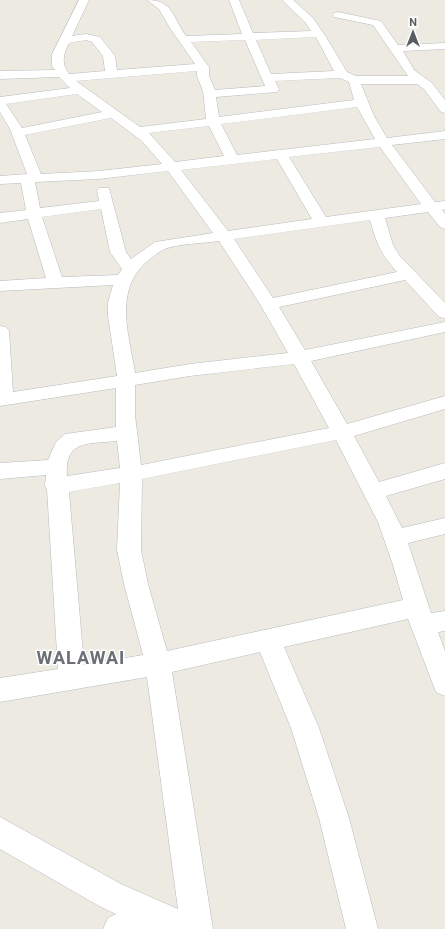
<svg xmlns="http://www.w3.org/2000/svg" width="445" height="929" font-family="Roboto,sans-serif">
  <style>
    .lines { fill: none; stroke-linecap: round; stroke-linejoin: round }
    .minor-casing { stroke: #b7b9be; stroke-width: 1 }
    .minor { fill: #fff; fill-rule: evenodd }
    .labels { text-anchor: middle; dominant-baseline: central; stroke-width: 3; stroke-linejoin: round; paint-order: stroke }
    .near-district-label { font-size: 18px; font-weight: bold; letter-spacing: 1px; fill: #6b6f74; stroke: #fff }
  </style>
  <rect width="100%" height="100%" fill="#edebe1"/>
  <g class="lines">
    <defs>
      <path id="minor" d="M 79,0 L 89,0 L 72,36 L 86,34 L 100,37 L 115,56 L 117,70 L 195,64 L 170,28 L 159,9 L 147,0 C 173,0 173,18 186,36 L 242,34 L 229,0 L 239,0 L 253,33 L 311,31 L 305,22 L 282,0 L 293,0 L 313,18 L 326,37 L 347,72 L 356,76 L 408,76 L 373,25 L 334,17 L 333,15 L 334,13 L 338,12 L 381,21 L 398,45 L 445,43 L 445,49 L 403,51 L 414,70 L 432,83 L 445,100 L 445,113 L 441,112 L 424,89 L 417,84 L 361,84 L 374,116 L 387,138 L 445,131 L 445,139 L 392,145 L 435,202 L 445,201 L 445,209 L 442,210 L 445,214 L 445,229 L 440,227 L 428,212 L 385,218 L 393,245 L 399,255 L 445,303 L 445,318 L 439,317 L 405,280 L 279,307 L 305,350 L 445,322 L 445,332 L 311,361 L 347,424 L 445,396 L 445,409 L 354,436 L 379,482 L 445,463 L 445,479 L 386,496 L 402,528 L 445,518 L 445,534 L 408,543 L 431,613 L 445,611 L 445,631 L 438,632 L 445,651 L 445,696 L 436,692 L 408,619 L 284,647 L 319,728 L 349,818 L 378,929 L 346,929 L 319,818 L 291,728 L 260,652 L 172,672 L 213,929 L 103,929 L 108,918 L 116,914 L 99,906 L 0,849 L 0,817 L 121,884 L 178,909 L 147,677 L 0,702 L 0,678 L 58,669 L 47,489 L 45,486 L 46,475 L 0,479 L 0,463 L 48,460 L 56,442 L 65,434 L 116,427 L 116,388 L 0,406 L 0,326 L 6,327 L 9,331 L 13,392 L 117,376 L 108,316 L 108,303 L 113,285 L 0,291 L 0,281 L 46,278 L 28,219 L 0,223 L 0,213 L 26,210 L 21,183 L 0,184 L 0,176 L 27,174 L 10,129 L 0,112 L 0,97 L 70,88 L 59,77 L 0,79 L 0,71 L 55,70 L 52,66 L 52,54 ZM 316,37 L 334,71 L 271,74 L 256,40 ZM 86,40 L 92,42 L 103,56 L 105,71 L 69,74 C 61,63 63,55 69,43 ZM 245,40 L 265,86 L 215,90 L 209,76 L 209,67 L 191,42 ZM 197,71 L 197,76 L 203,91 L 206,119 L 140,127 L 76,81 ZM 340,78 L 349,82 L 354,100 L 219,117 L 216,97 L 277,92 L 279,89 L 275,81 ZM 77,94 L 102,112 L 22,128 L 6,104 ZM 357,107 L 375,139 L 237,155 L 221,124 ZM 111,118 L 142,141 L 162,164 L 99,171 L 41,174 L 25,135 ZM 209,126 L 224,156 L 175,162 L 149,133 ZM 380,147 L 421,204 L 326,217 L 289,157 ZM 277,159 L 312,219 L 228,231 L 181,170 ZM 168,171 L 213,233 L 155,242 L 131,259 L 126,252 L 109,188 L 99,188 L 97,191 L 99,201 L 40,208 L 35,182 L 99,179 ZM 101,209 L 110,252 L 122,269 L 118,275 L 62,277 L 42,217 ZM 370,220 C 376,242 381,255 397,272 L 273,298 L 234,239 ZM 219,241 L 260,304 L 288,353 L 190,364 L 135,373 C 129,335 114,293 145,263 C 151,258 158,252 165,249 C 177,244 205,243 219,241 ZM 294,364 L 329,428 L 141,465 L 135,415 L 135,385 L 190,376 ZM 336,440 L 378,522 L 392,562 L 403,600 L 167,651 L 148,584 L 141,550 L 142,479 ZM 117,441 L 120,468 L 67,476 C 64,439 90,444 117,441 ZM 120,483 L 117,550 L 124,584 L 143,655 L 84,665 L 69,492 Z"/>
    </defs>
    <use href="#minor" class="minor-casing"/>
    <use href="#minor" class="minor"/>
  </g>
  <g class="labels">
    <g class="near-district-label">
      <text x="81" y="657">WALAWAI</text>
    </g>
  </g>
  <g transform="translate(413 32)" stroke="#ffffff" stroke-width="3" paint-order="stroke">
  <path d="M0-3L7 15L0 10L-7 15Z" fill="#5a5d62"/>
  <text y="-6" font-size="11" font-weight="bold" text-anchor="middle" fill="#5a5d62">N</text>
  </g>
</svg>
